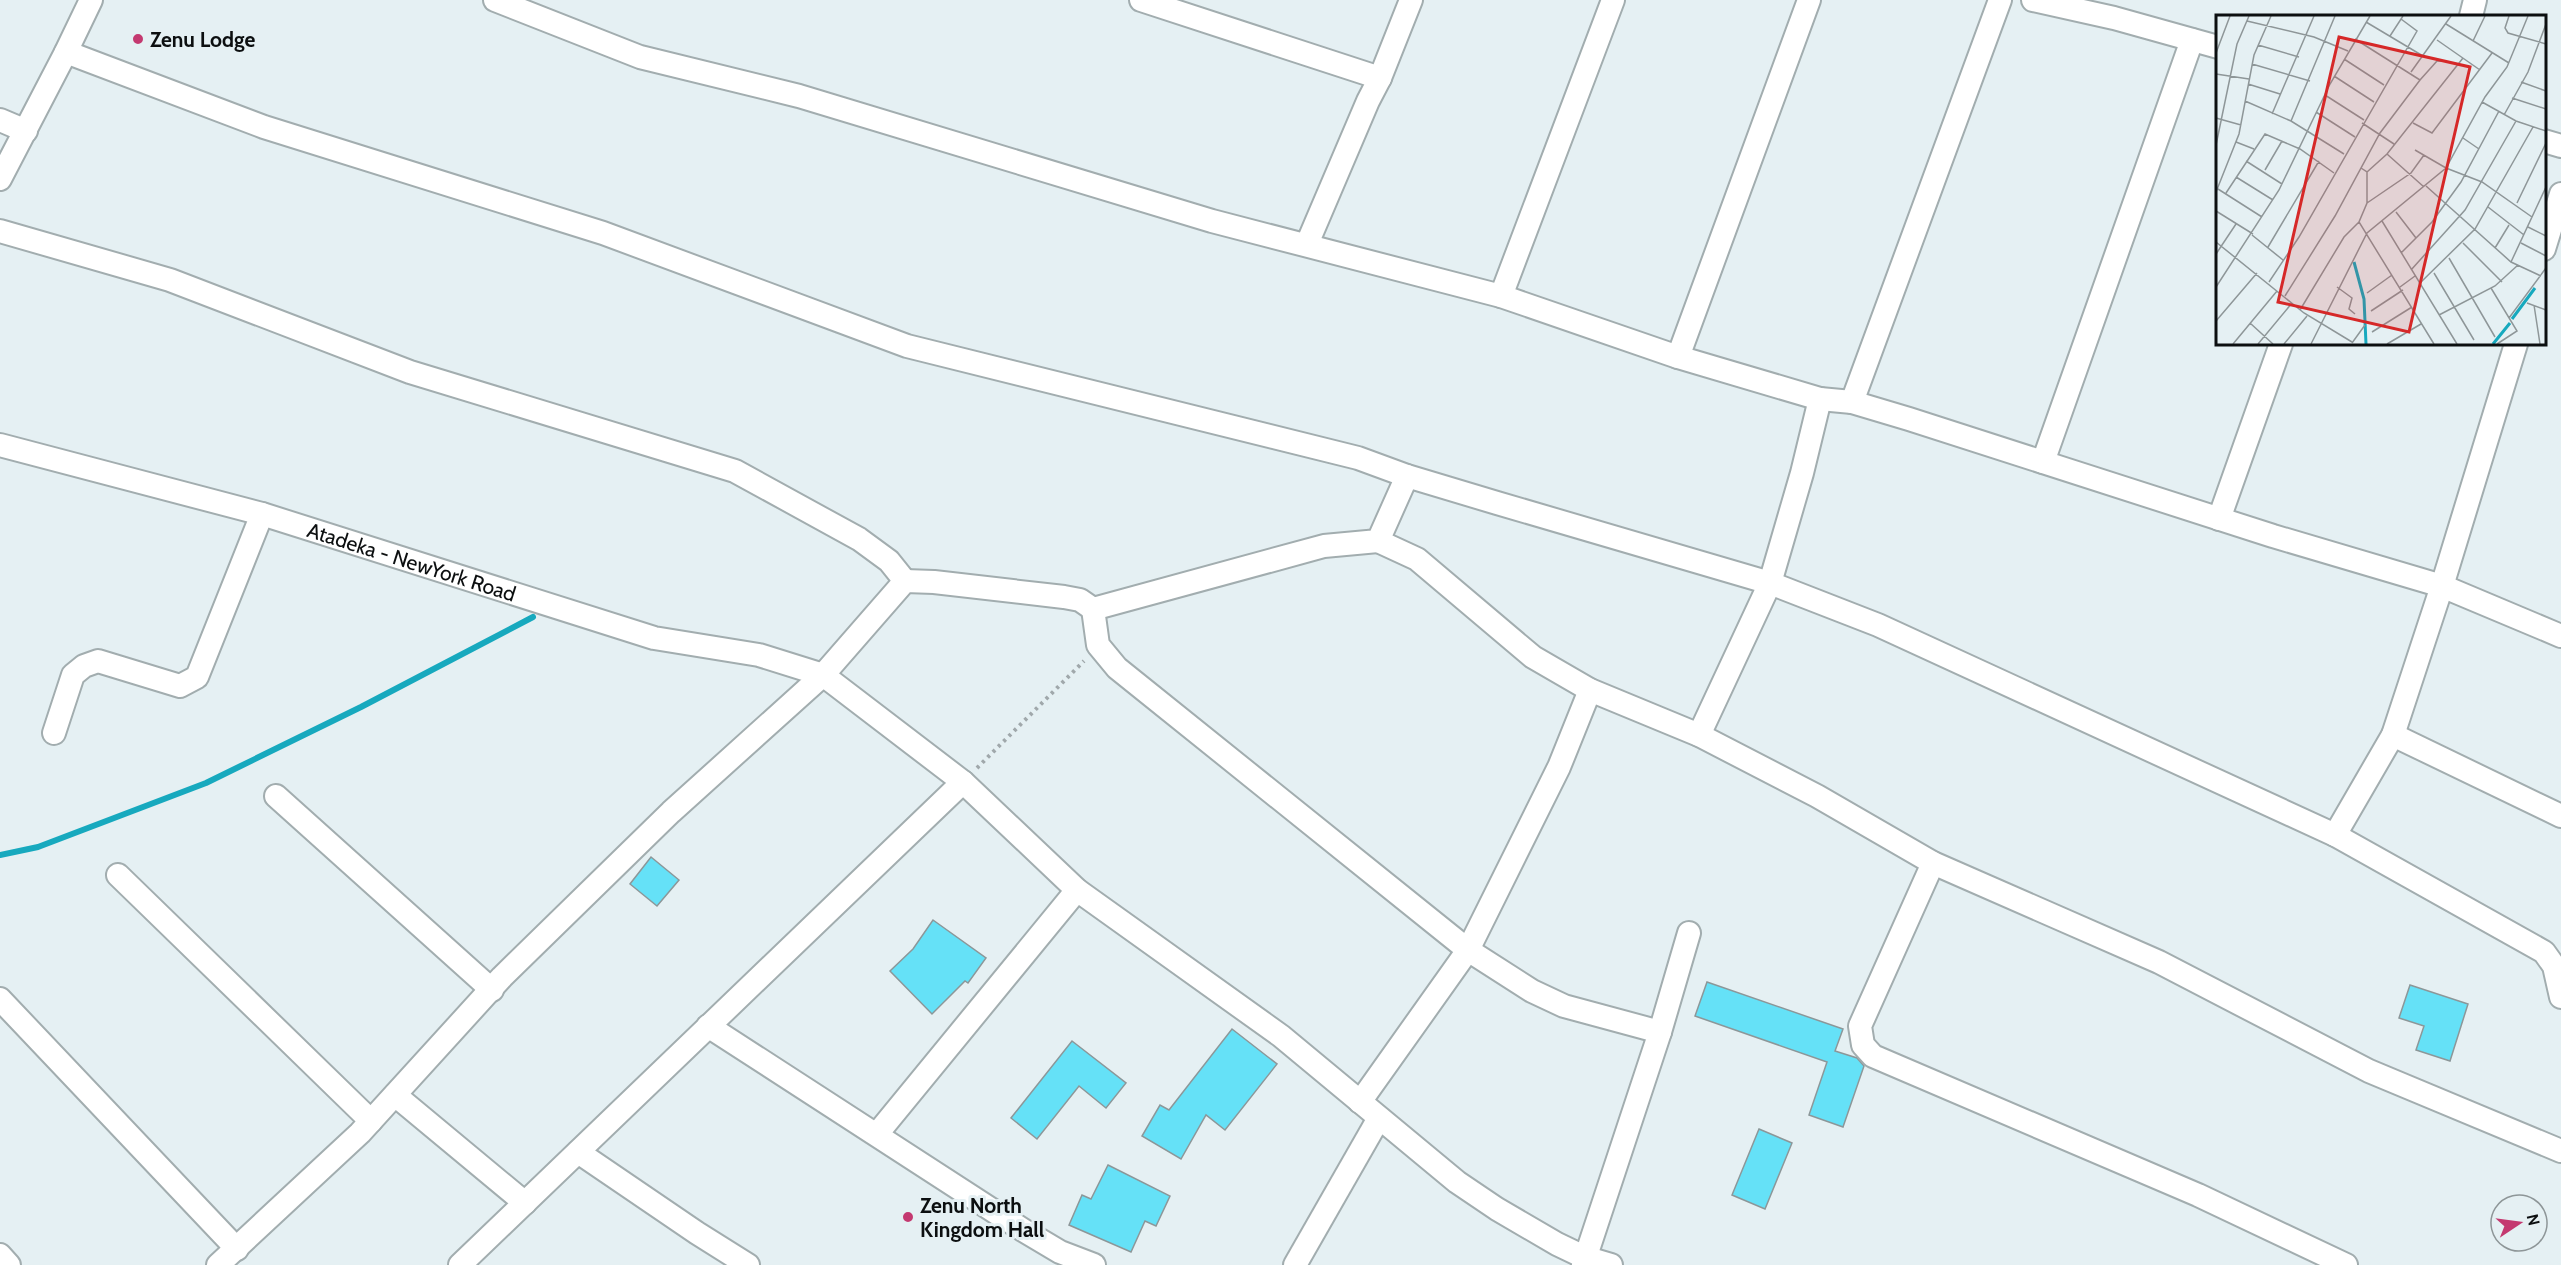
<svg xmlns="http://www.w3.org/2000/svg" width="2561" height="1265" font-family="Cabin,sans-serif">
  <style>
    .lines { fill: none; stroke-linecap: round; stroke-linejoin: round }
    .stream { stroke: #17a9be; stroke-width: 6 }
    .building { fill: #65e1f7; stroke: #8c9799; stroke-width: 1.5 }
    .street-casing { stroke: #a2adaf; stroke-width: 26 }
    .path { stroke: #a0a8ab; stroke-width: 4; stroke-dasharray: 3 4.5; stroke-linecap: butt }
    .street { stroke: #fff; stroke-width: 22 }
    .poi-dot { fill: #c43970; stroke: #e5f0f3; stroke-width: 2 }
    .labels { text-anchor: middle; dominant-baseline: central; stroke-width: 6; stroke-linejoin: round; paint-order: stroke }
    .poi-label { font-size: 21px; font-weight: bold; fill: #0c0f10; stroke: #e5f0f3; text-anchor: start }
    .street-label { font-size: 21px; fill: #0c0f10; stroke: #e5f0f3 }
    .inset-river { fill: none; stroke: #17a9be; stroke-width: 3 }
    .inset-road { fill: none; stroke: #8e9698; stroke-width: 1.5 }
    .view { fill: #d62828; fill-opacity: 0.15; stroke: #d62828; stroke-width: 3 }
    .inset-edge { fill: none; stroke: #0c0f10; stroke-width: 3 }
  </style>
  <rect width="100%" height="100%" fill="#e5f0f3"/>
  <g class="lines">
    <path class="stream" d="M 0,855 L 38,847 L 206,783 L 361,707 L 533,617"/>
  </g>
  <g class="building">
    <path d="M 651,857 L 679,880 L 657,906 L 630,884 Z"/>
    <path d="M 933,920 L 986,958 L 968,983 L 965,981 L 932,1014 L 890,971 L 913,949 Z"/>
    <path d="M 1707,982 L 1843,1029 L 1835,1051 L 1857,1058 L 1864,1066 L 1843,1127 L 1809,1115 L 1827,1062 L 1695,1016 Z"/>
    <path d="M 2410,985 L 2468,1004 L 2450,1061 L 2416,1050 L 2424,1026 L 2399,1018 Z"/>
    <path d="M 1232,1029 L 1277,1064 L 1225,1130 L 1206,1115 L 1181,1159 L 1142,1136 L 1160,1105 L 1169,1110 Z"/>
    <path d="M 1072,1041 L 1126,1083 L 1106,1108 L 1079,1086 L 1037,1139 L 1011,1118 Z"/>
    <path d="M 1759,1129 L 1792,1143 L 1765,1209 L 1732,1195 Z"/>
    <path d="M 1108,1165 L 1170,1196 L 1156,1226 L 1145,1221 L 1131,1252 L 1069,1225 L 1082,1195 L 1091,1199 Z"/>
  </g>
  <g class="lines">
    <defs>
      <g id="street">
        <path d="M 495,0 L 640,57 L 799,96 L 1212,221 L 1501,296 L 1678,357 L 1820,399 L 1852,402 L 1909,419 L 2273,536 L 2442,586 L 2561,636"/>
        <path d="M 1141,0 L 1380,78"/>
        <path d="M 2033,0 L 2114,18 L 2218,47"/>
        <path d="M 2471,16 L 2475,0"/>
        <path d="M 66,52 L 264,127 L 603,233 L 907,346 L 1358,458 L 1407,476 L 1497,503 L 1770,583 L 1878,625 L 2335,835 L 2544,952 L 2554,966 L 2561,997"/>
        <path d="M 0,120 L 26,131"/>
        <path d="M 2544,141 L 2561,146"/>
        <path d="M 0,179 L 66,52 L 91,0"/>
        <path d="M 0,231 L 170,280 L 410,372 L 735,471 L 859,539 L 889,561 L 905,581"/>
        <path d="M 1307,244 L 1368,101 L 1380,78 L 1411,0"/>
        <path d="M 2544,249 L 2561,194"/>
        <path d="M 1501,296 L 1613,0"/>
        <path d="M 1678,357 L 1809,0"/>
        <path d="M 1852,402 L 2000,0"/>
        <path id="s1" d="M 0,445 L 262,514 L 654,638 L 759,655 L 823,675 L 963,782 L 1077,890 L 1281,1036 L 1457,1182 L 1497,1209 L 1557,1244 L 1584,1257 L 1611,1265"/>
        <path d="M 2043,462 L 2192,40"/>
        <path d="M 2219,519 L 2281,344"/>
        <path d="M 1378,541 L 1417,559 L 1533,657 L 1590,690 L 1699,735 L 1817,796 L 1933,863 L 2159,962 L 2369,1071 L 2561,1151"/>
        <path d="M 1093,609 L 1098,645 L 1117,668 L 1468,950 L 1532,991 L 1564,1006 L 1660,1032"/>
        <path d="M 54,733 L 73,675 L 84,666 L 98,661 L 180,686 L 197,677 L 262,514"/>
        <path d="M 1699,735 L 1770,583 L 1802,473 L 1820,399"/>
        <path d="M 2393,735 L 2561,816"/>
        <path d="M 276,796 L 492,990"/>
        <path d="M 2335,835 L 2393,735 L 2442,586 L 2516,344"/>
        <path d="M 1933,863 L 1860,1026 L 1863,1045 L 1873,1056 L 2198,1195 L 2346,1265"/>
        <path d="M 118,875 L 371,1121"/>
        <path d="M 0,999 L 237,1249"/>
        <path d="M 708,1026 L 1023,1230 L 1060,1252 L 1094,1265"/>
        <path d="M 395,1095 L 525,1203"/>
        <path d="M 1360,1102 L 1468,950 L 1559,767 L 1590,690"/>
        <path d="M 877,1134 L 1077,890"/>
        <path d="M 578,1152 L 697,1233 L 748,1265"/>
        <path d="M 0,1255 L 9,1265"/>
        <path d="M 218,1265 L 360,1133 L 502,977 L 671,812 L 823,675 L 905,581 L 934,582 L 1064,597 L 1080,600 L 1093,609 L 1324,546 L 1378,541 L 1407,476"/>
        <path d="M 460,1265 L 963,782"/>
        <path d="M 1295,1265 L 1379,1118"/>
        <path d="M 1583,1265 L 1660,1032 L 1689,933"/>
      </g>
    </defs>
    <use href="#street" class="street-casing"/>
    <path class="path" d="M 977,768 L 1084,661"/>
    <use href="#street" class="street"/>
  </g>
  <g class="poi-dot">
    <circle cx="138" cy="39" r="6"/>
    <circle cx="908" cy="1217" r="6"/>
  </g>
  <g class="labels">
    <g class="poi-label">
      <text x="150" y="39">Zenu Lodge</text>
      <text x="920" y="1205">Zenu North<tspan x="920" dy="24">Kingdom Hall</tspan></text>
    </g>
    <g class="street-label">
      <text stroke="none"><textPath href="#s1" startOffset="428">Atadeka - NewYork Road</textPath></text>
    </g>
  </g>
  <g transform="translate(2216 15)">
    <rect width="330" height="330" fill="#e5f0f3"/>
    <path class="inset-river" d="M 138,247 L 148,284 L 150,329M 296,304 L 319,273M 277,329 L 294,308"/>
    <path class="inset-road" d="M 293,1 L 289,13 L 292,18 L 330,29M 31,6 L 98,22 L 132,36M 150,7 L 207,41M 230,9 L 293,48M 174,21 L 187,1M 139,24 L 204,65M 221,25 L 264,55M 257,26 L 269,1M 42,30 L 83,42M 0,38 L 14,1M 128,44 L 168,70M 36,49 L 94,66M 195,57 L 235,1M 0,59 L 33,64M 118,61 L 158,87M 305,67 L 330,76M 32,69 L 64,79M 109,80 L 148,105M 296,83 L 330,94M 29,86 L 75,106 L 128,139M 266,87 L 300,106 L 330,116M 100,97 L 139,122M 56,99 L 98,1M 288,100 L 312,57 L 330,9M 0,103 L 25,110M 75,106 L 119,1M 146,108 L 178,129M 197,108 L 216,118 L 276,38M 247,123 L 263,134M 20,127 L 38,134M 0,130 L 21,29 L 33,1M 199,135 L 230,153 L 266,167 L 316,202M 171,139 L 208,172M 30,146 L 66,169M 145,153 L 151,157 L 151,188 L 143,207 L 218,329M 49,155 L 66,126M 151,157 L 171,139 L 247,43M 20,162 L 57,185M 210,171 L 295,247 L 325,261M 2,174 L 46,202M 0,177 L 23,119 L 38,40 L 55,1M 10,178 L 49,119 L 84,134 L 118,158M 151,188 L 195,158 L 208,140M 301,188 L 330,128M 272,192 L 308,220M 0,196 L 37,219M 180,197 L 200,223M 166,206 L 241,329M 312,212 L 330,221M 36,220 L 67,245M 0,227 L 88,298 L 136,327M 247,228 L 286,267M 305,228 L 330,241M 52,232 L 103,146M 279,233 L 293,210M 185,238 L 216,207 L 245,167 L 283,96M 0,239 L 20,209M 233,243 L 279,322M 295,247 L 330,172M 195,255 L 249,195 L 300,106M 218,258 L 258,325M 53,267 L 83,222 L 201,16 L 185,4M 203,269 L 259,214 L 317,112M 0,272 L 63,175 L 114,69 L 154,1M 121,272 L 136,283 L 133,294 L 139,299M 184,272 L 199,261M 275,273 L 301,316 L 281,329M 151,278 L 176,260M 69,281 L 119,201 L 164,118 L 204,65 L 221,46 L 228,46M 311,288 L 330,295M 318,290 L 324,329M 84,295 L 128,222 L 143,207M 155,296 L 187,275M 223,300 L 279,271 L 302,250M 293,303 L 330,253M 0,306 L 41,258M 34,308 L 57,329M 156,317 L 196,292M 136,328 L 149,310M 17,329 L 61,276M 42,329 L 76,288M 68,329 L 91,301M 95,329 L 151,218 L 230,153 L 269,82 L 291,52 L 312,1M 171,329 L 205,309"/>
    <path class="view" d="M 123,22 L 254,52 L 193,317 L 62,287 Z"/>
    <rect width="330" height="330" class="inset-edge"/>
  </g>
  <g transform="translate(2519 1223) rotate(77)"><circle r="28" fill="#e5f0f3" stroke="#8e9698" stroke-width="1.5"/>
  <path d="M0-4.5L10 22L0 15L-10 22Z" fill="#c43970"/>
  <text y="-9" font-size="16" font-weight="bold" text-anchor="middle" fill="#0c0f10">N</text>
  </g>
</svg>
